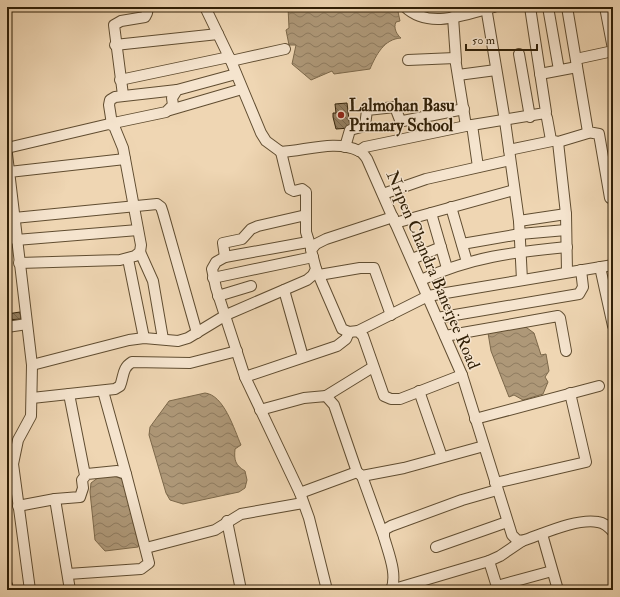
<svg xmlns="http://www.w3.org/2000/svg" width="620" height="597" font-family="'IM FELL Double Pica',serif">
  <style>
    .water { fill: url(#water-waves); stroke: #7c684a }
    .building { fill: url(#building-back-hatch); stroke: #301f06 }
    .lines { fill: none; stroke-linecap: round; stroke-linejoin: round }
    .street-casing { stroke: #604d31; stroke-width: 12 }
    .street { stroke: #f5e4ce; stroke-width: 10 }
    .rail { stroke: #301f06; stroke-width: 3; stroke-dasharray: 7 7; stroke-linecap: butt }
    .poi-dot { fill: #8f2418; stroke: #f5e4ce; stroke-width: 1.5 }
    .labels { text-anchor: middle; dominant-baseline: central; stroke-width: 3; stroke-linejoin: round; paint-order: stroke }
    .poi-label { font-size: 17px; font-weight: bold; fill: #301f06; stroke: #f5e4ce; text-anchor: start }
    .street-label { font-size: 17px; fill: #301f06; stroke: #f5e4ce }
  </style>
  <defs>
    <pattern id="water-waves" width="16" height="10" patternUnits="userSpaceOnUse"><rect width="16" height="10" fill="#ae9878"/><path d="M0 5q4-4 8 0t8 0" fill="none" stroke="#8e7b60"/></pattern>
    <pattern id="building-back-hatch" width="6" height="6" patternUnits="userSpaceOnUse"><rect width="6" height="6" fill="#937e60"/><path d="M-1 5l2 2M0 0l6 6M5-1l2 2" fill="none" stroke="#78674d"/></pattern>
  </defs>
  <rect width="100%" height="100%" fill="#efd6b3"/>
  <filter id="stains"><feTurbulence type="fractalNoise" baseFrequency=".005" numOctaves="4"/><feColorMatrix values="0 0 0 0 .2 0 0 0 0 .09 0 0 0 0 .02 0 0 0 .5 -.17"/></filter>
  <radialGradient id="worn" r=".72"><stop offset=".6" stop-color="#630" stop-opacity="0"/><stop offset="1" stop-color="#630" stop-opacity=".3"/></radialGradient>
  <g class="water">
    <path d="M 288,7 L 397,7 L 400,21 L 396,22 C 393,28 397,35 401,38 C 384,39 376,55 370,69 L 334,74 L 332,71 L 311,80 L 292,64 L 296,45 L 289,45 L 286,30 L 289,28 Z"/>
    <path d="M 523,325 L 534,333 L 541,355 L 546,354 L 549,371 L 545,377 L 548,382 L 543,394 L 523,400 L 514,395 L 509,397 L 491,351 L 488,333 Z"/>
    <path d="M 205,393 C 224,395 234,429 241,445 L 235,449 C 234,460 235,465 245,471 L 247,480 L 245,488 L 239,492 L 183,504 L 170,500 L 166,493 L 149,435 L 150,427 L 169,401 Z"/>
    <path d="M 103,474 L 117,477 L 126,481 L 141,538 L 138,547 L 105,551 L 95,540 L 90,492 L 91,483 Z"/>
  </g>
  <g class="building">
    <path d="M 347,103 L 350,128 L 336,129 L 333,117 L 333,113 L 336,113 L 335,104 Z"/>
    <path d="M 20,312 L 21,319 L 7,320 L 7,314 Z"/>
  </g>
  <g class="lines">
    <defs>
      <g id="street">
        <path d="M 205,7 L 231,61 L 261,133 L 266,141 L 281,152 C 305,151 336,139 359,151 C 362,152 365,156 367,159 L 462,375 L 512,535 L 517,540 L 522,541 C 543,534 576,518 598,522 C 605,523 609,527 613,532"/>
        <path d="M 405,7 C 429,30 466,14 494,7"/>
        <path d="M 486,7 L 505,121 L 519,221 L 522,280"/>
        <path d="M 548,7 L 559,70"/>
        <path d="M 567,7 L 588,132 L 599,134 L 610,198"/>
        <path d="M 605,7 L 613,49"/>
        <path d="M 453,17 L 456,60"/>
        <path d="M 115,45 L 218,34"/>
        <path d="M 519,54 L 530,117"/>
        <path d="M 576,59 L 613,51"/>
        <path d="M 408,60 L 455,58 L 466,126"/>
        <path d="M 231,61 L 285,49"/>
        <path d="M 540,74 L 577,67"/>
        <path d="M 458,75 L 496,70"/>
        <path d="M 120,80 L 229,57"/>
        <path d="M 123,95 L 114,25 L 121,21 L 145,17 L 147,13 L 148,7"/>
        <path d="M 170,110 L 242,89"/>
        <path d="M 545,113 L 547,118 L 551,140 L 558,142 L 566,214 L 567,272"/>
        <path d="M 109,124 L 166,112 L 173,105 L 172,98 L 177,90 L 236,74"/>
        <path d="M 112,124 L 109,105 L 110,100 L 115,97 L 177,90"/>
        <path d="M 472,125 L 478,167"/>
        <path d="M 558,142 L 588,133"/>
        <path d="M 345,147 L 350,130 L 365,126 L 367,110 L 395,107 L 400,120 L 403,121 L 464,109"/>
        <path d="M 7,148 L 109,124 L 114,126 L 123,148 L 141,245 L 140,252 L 135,256 L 120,260 L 19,263"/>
        <path d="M 509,150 L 552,141"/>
        <path d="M 359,151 L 365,147 L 466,126 L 545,113 L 546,112 L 530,7"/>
        <path d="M 281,152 L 290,189 L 294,191 L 302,189 L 306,192 L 306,232 L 311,248"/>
        <path d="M 7,154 L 32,365 L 31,416 L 18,440 L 13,464 L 30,590"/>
        <path d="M 9,172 L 125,159"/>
        <path d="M 383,194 L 426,179 L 510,160"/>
        <path d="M 451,207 L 467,262"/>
        <path d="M 431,213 L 447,268"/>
        <path d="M 14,218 L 157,204 L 161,207 L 163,213 L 197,333"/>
        <path d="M 519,221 L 566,214"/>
        <path d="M 395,223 L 514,190"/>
        <path d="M 16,240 L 138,230"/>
        <path d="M 308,242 L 225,257 L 216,262 L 212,269 L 216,288 L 245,377 L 300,493 L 309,518 L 327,590"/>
        <path d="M 462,244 L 520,234 L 566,230"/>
        <path d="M 140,252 L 153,281 L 163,339"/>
        <path d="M 225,257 L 223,243 L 242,239 L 251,229 L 258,226 L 306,215"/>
        <path d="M 128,259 L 144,338"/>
        <path d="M 412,259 L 441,247"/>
        <path d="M 600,267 L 613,326"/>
        <path d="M 316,269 L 342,329 L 349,332 L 358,331 L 363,336 L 384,396 L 391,399 L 400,399 L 462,375"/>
        <path d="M 319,275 L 360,268 L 374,268 L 391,315"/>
        <path d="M 213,278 L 313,257"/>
        <path d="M 421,280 C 470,257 514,252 567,247"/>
        <path d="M 284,290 L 303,357"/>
        <path d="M 218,296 L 251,286"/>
        <path d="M 437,318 L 579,294 L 583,287 L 581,270"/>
        <path d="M 7,327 L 27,324"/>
        <path d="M 358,331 L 428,296 L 613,265"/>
        <path d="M 445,336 L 558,316 L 560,318 L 566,351"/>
        <path d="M 32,365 L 129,340 L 144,338 L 178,341 L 188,338 L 226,315 L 307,280 L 313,275 L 316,269 L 311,250 L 316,244 L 326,239 L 393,217"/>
        <path d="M 245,377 L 337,346 L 346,339 L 349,332"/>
        <path d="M 103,391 L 126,474"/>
        <path d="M 419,391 L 442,457"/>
        <path d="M 69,394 L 85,475"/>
        <path d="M 326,396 L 373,367"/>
        <path d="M 32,398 L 115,389 L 120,386 C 124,376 122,368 132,362 L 190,363 L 237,351"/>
        <path d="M 260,410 L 304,398 L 326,396 L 334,405 L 357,472 L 362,476 L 404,468 L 484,446"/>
        <path d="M 475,419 L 599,386"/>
        <path d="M 362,476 L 384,537"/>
        <path d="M 495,483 L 586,462 L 570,393"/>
        <path d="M 300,493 L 357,472"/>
        <path d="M 55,499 L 70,590"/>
        <path d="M 18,506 L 55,499 L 80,497 L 83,488 L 82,480 L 87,474 L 117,471 L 126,474 L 149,563 L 141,569 L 68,574"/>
        <path d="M 227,521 L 241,590"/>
        <path d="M 542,534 L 558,590"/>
        <path d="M 436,547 L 507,522"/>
        <path d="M 146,548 L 215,530 L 241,514 L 303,503"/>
        <path d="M 489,561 L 498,590"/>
        <path d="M 497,586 L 552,571"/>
        <path d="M 391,590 C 398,575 388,552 384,537 L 384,530 L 391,526 L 462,500 L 497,490"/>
        <path d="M 391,590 L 489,561 L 500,556 L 522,541"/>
      </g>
    </defs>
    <use href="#street" class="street-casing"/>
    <use href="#street" class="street"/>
    <path class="rail" d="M 7,555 L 12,590"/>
  </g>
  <circle class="poi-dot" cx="341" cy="115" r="4"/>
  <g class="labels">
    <g class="poi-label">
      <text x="349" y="105">Lalmohan Basu<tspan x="349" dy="20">Primary School</tspan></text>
    </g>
    <g class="street-label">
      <text transform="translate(433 270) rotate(67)">Nripen Chandra Banerjee Road</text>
    </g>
  </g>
  <rect width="620" height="597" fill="none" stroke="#efd6b3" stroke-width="24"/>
  <rect x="8" y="8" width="604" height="581" fill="none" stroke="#301f06" stroke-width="2"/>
  <rect x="12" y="12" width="596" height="573" fill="none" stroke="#301f06"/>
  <path d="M466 44v6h71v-6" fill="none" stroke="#301f06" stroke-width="2"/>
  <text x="472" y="44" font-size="12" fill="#301f06" stroke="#f5e4ce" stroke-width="3" paint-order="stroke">50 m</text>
  <rect width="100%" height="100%" filter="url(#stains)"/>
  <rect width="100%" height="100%" fill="url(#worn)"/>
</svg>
